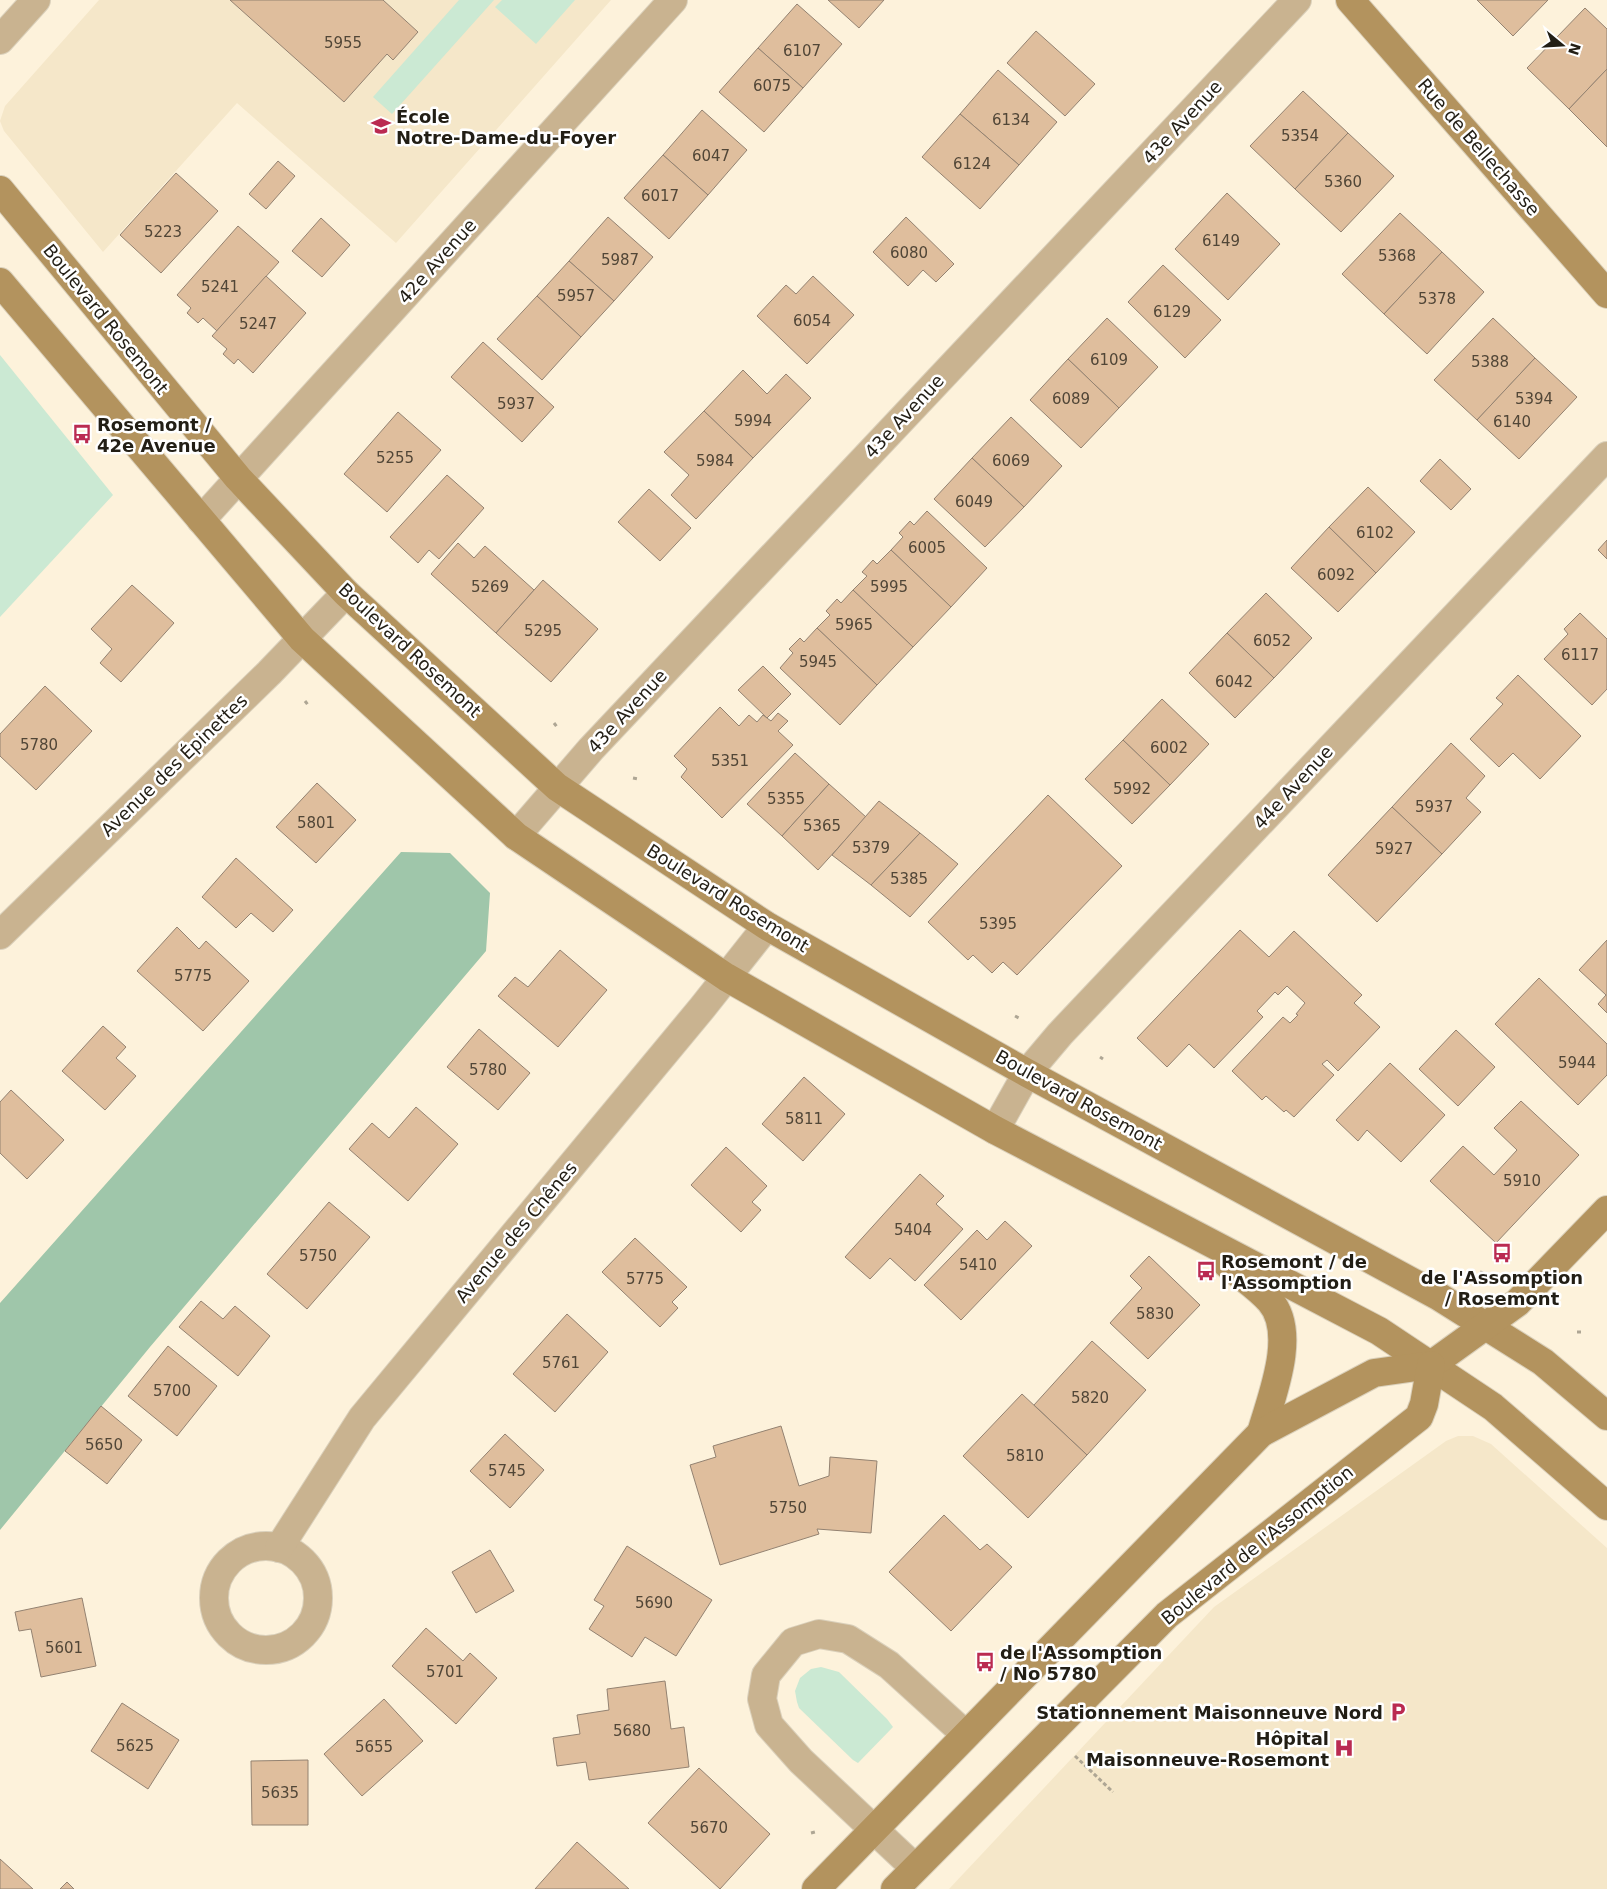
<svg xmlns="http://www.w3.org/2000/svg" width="1607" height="1889" font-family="'DejaVu Sans',sans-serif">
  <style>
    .built { fill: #f5e7c9 }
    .green { fill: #cbe9d3 }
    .forest { fill: #9fc6aa }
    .building { fill: #dfbe9d; stroke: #938271 }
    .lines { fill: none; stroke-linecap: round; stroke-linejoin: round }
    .street-casing { stroke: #dad0bb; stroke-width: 30 }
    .secondary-casing { stroke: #dad0bb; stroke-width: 30 }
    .path { stroke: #aea694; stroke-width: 3; stroke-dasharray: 4 2.5; stroke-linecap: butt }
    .street { stroke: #c9b390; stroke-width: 28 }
    .secondary { stroke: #b3935e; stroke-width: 28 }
    .labels { text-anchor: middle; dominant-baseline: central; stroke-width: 5; stroke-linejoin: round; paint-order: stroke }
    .number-label { font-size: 15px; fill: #514637 }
    .poi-label { font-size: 18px; font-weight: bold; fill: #221e15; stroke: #fff; text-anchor: start }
    .street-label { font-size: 18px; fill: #221e15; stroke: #fff }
  </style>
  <rect width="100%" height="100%" fill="#fdf2db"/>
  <g class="built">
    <path d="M 99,0 L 611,0 L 396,243 L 237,103 L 103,252 L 4,131 L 0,121 L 5,106 Z"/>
    <path d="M 1458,1436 L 1473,1436 L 1491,1444 L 1607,1548 L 1607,1889 L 949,1889 L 1214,1607 L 1446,1441 Z"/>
  </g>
  <g class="green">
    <path d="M 459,0 L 494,0 L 392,114 L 373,97 Z"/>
    <path d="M 502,0 L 575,0 L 536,44 L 495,7 Z"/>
    <path d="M 0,355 L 113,495 L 0,617 Z"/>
    <path d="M 821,1667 L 839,1672 L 887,1719 L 893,1727 L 858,1763 L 853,1760 L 799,1708 L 797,1702 L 795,1691 L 800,1678 L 811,1669 Z"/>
  </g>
  <path class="forest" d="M 401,852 L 450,853 L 490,893 L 486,951 L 150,1347 L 0,1530 L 0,1303 Z"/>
  <g class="building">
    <path d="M 230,0 L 383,0 L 418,32 L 393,60 L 387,54 L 344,102 Z"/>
    <path d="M 828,0 L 884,0 L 859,28 Z"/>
    <path d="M 1477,0 L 1548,0 L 1513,36 Z"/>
    <path d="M 797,4 L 842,44 L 803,88 L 758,48 Z"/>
    <path d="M 1585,8 L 1607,29 L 1607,69 L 1569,109 L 1527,68 Z"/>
    <path d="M 1036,31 L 1095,84 L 1065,116 L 1007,63 Z"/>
    <path d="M 758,48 L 803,88 L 764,132 L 719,92 Z"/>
    <path d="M 1607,69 L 1607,147 L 1569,109 Z"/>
    <path d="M 998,70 L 1057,122 L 1019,165 L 960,114 Z"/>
    <path d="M 1303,91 L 1348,133 L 1295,189 L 1250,146 Z"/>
    <path d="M 702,110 L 747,150 L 708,195 L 663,155 Z"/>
    <path d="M 960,114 L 1019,165 L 980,209 L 922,157 Z"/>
    <path d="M 1348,133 L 1394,176 L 1341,232 L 1295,189 Z"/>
    <path d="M 663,155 L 708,195 L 669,239 L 624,198 Z"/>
    <path d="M 278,161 L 295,176 L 266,209 L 249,194 Z"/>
    <path d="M 176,173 L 218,211 L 161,273 L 120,235 Z"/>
    <path d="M 1227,193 L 1280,244 L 1228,300 L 1175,249 Z"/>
    <path d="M 1400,213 L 1442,252 L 1384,314 L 1342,274 Z"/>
    <path d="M 608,217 L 653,257 L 614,301 L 569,261 Z"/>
    <path d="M 906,217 L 954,264 L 936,282 L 923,270 L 908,286 L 873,252 Z"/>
    <path d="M 321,218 L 350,245 L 322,277 L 292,251 Z"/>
    <path d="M 238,226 L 279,262 L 217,331 L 203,318 L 198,323 L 187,313 L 191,308 L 177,295 Z"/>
    <path d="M 1442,252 L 1484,292 L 1427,354 L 1384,314 Z"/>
    <path d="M 569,261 L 614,301 L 581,337 L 537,296 Z"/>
    <path d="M 1163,265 L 1221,320 L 1185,358 L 1128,302 Z"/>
    <path d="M 266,276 L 306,313 L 253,373 L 238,359 L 234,364 L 223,354 L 227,349 L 212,336 Z"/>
    <path d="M 813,276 L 854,315 L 807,364 L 757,316 L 786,285 L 796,294 Z"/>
    <path d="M 537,296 L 581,337 L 542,380 L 497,339 Z"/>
    <path d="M 1107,318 L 1158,367 L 1119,408 L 1068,359 Z"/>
    <path d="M 1493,318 L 1535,358 L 1477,420 L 1434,380 Z"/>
    <path d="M 483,342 L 554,407 L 522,442 L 451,377 Z"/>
    <path d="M 1535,358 L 1577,397 L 1519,459 L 1477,420 Z"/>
    <path d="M 1068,359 L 1119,408 L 1081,448 L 1030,400 Z"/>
    <path d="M 743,370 L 767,394 L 786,374 L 811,398 L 753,458 L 704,411 Z"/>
    <path d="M 704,411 L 753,458 L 696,519 L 671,495 L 689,475 L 664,452 Z"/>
    <path d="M 398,412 L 441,450 L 387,512 L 344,474 Z"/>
    <path d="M 1011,417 L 1062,466 L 1024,507 L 972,458 Z"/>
    <path d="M 972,458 L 1024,507 L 985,547 L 934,499 Z"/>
    <path d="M 1440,459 L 1471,489 L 1451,510 L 1420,481 Z"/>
    <path d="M 447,475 L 484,508 L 439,559 L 429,550 L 418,563 L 390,537 Z"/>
    <path d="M 1368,487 L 1415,532 L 1376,573 L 1329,527 Z"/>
    <path d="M 649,489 L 691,528 L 660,561 L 618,522 Z"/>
    <path d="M 927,511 L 987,568 L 951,607 L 891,550 L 903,537 L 899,533 L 910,521 L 914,525 Z"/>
    <path d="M 1329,527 L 1376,573 L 1338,612 L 1291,568 Z"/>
    <path d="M 1607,540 L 1607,559 L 1598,550 Z"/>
    <path d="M 458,543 L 474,558 L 485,546 L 534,590 L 496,633 L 431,574 Z"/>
    <path d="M 891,550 L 951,607 L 913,647 L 853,590 L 867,576 L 862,572 L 873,560 L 877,564 Z"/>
    <path d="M 543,580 L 598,629 L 551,682 L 496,633 Z"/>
    <path d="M 132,585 L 174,623 L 121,682 L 100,663 L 112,649 L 91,629 Z"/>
    <path d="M 853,590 L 913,647 L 877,685 L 817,628 L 830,615 L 826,611 L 837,599 L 841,603 Z"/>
    <path d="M 1266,593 L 1312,638 L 1274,678 L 1227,633 Z"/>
    <path d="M 1580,613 L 1607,639 L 1607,689 L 1592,705 L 1544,659 L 1568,634 L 1564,629 Z"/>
    <path d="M 817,628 L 877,685 L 840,725 L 780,668 L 793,653 L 789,649 L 800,638 L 804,642 Z"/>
    <path d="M 1227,633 L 1274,678 L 1235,718 L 1189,673 Z"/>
    <path d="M 763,666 L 791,694 L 767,718 L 738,690 Z"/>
    <path d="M 1518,675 L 1581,736 L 1540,779 L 1513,753 L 1499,767 L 1470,739 L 1503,704 L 1496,698 Z"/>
    <path d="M 45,686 L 92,731 L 36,790 L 0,756 L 0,734 Z"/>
    <path d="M 1162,699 L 1209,744 L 1170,785 L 1123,740 Z"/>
    <path d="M 720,707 L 739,726 L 749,715 L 757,722 L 763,715 L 771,721 L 778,713 L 788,721 L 778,731 L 793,745 L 722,818 L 681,777 L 687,769 L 674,756 Z"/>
    <path d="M 1123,740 L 1170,785 L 1132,824 L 1085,779 Z"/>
    <path d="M 1451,743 L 1485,776 L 1466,798 L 1481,812 L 1442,854 L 1392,807 Z"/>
    <path d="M 795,753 L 829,784 L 782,836 L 747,804 Z"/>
    <path d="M 317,783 L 356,820 L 316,863 L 276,827 Z"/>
    <path d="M 829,784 L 866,817 L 818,870 L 782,836 Z"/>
    <path d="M 1048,795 L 1122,866 L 1017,975 L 1003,962 L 992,973 L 973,955 L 968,960 L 928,922 Z"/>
    <path d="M 879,801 L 920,833 L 871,885 L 832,855 Z"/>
    <path d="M 1392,807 L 1442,854 L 1377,922 L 1328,875 Z"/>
    <path d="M 920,833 L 958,864 L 910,917 L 871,885 Z"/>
    <path d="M 236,858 L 293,910 L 273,932 L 251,913 L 236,928 L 202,897 Z"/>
    <path d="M 177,927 L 199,949 L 206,941 L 249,981 L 203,1031 L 137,971 Z"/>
    <path d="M 1240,930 L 1269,957 L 1294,931 L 1362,995 L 1354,1003 L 1380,1027 L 1338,1071 L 1327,1060 L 1322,1064 L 1334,1075 L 1294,1117 L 1286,1110 L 1284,1112 L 1266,1096 L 1262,1100 L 1232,1071 L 1283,1017 L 1290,1023 L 1298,1015 L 1296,1014 L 1305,1003 L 1287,986 L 1278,995 L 1275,992 L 1257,1011 L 1263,1017 L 1214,1068 L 1189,1044 L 1167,1067 L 1137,1038 Z"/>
    <path d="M 1607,940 L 1607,1013 L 1598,1004 L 1606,995 L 1579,970 Z"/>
    <path d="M 560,950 L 607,990 L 558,1047 L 498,996 L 515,977 L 528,987 Z"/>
    <path d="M 1539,978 L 1607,1044 L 1607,1075 L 1578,1105 L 1495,1024 Z"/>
    <path d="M 103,1026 L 126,1047 L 116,1058 L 136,1076 L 105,1110 L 62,1071 Z"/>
    <path d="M 479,1029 L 530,1073 L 498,1110 L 447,1067 Z"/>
    <path d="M 1456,1030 L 1495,1067 L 1458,1106 L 1419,1069 Z"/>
    <path d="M 1390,1063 L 1445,1115 L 1401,1162 L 1367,1130 L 1358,1141 L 1336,1120 Z"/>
    <path d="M 804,1077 L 845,1114 L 803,1161 L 762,1124 Z"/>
    <path d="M 11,1090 L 64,1140 L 27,1179 L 0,1153 L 0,1102 Z"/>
    <path d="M 1521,1101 L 1579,1155 L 1496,1243 L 1430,1181 L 1463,1146 L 1494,1175 L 1517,1150 L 1494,1128 Z"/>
    <path d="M 416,1107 L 458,1144 L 408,1201 L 349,1149 L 372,1123 L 389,1138 Z"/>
    <path d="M 726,1147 L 767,1186 L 752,1202 L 761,1210 L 741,1232 L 691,1185 Z"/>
    <path d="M 920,1174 L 944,1196 L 936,1204 L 963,1229 L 915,1281 L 890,1258 L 870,1279 L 845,1257 Z"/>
    <path d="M 329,1202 L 370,1237 L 307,1309 L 267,1274 Z"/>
    <path d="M 1005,1221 L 1032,1246 L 961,1320 L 924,1285 L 977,1230 L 987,1240 Z"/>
    <path d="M 635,1238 L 687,1287 L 672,1302 L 678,1308 L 660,1327 L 602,1272 Z"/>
    <path d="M 1149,1256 L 1200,1305 L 1148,1359 L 1110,1323 L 1142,1288 L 1130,1276 Z"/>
    <path d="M 201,1301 L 223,1319 L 235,1306 L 270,1336 L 238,1376 L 179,1327 Z"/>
    <path d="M 567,1314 L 608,1352 L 555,1412 L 513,1374 Z"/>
    <path d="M 1092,1341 L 1146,1390 L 1087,1455 L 1034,1405 Z"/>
    <path d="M 168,1346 L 217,1386 L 177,1436 L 128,1396 Z"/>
    <path d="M 1022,1394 L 1087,1455 L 1028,1518 L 963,1456 Z"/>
    <path d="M 101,1406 L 142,1440 L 107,1484 L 65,1451 Z"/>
    <path d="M 781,1426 L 799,1486 L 829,1476 L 830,1457 L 877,1461 L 871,1533 L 817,1529 L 819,1534 L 720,1565 L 690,1465 L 716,1457 L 713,1446 Z"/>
    <path d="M 505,1434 L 544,1470 L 510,1508 L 470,1471 Z"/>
    <path d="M 944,1515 L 980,1550 L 987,1544 L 1012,1567 L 951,1631 L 889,1572 Z"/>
    <path d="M 627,1546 L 712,1600 L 676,1656 L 645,1637 L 632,1657 L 589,1629 L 604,1606 L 594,1600 Z"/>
    <path d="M 490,1550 L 514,1591 L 476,1613 L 452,1572 Z"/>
    <path d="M 82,1598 L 96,1666 L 41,1677 L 31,1629 L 19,1631 L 15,1612 Z"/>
    <path d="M 426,1628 L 463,1661 L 470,1653 L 497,1678 L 456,1724 L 392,1666 Z"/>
    <path d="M 665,1681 L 671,1729 L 684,1727 L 689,1767 L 589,1780 L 586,1762 L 557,1766 L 553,1738 L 580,1734 L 577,1715 L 609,1710 L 607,1689 Z"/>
    <path d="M 384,1699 L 423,1741 L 362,1796 L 324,1754 Z"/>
    <path d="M 122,1703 L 179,1740 L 148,1789 L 91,1751 Z"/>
    <path d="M 308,1760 L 308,1825 L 252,1825 L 251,1761 Z"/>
    <path d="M 699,1768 L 770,1834 L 720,1889 L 648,1823 Z"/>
    <path d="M 577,1842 L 629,1889 L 535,1889 Z"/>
    <path d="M 0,1859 L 33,1889 L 0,1889 Z"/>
    <path d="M 67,1882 L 74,1889 L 60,1889 Z"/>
  </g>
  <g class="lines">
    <defs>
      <g id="street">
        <path d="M 0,40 L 36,0"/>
        <path d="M 201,520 L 673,0"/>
        <path d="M 516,836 L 591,749 L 1297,0"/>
        <path d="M 0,935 L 269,673 L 346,593"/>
        <path d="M 995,1130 L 1027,1073 L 1060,1034 L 1607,456"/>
        <circle cx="266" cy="1598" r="52"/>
        <path d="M 279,1548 L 362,1418 L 702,1008 L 767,926"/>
        <path d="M 915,1868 L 801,1761 L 769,1725 L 762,1699 L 766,1675 L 793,1642 L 819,1634 L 848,1639 L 889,1665 L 965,1734"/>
      </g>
      <g id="secondary">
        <path d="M 1350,0 L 1607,294"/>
        <path d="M 0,190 L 238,478 L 346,593 L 557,787 L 767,926 L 1027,1073 L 1438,1296 L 1543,1362 L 1607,1416"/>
        <path d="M 0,282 L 302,639 L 516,836 L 726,977 L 995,1130 L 1379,1331 L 1493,1407 L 1607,1506"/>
        <path d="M 1226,1263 C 1240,1276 1258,1287 1270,1301 C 1298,1333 1271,1398 1261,1433"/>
        <path d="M 816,1889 L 1261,1433 L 1374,1373 L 1431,1365 L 1517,1303 L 1607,1210"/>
        <path d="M 895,1889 L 1167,1615 L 1419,1417 L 1424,1404 L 1431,1365"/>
      </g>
    </defs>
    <use href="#street" class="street-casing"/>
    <use href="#secondary" class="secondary-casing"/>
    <g class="path">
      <path d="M 305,701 L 308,705"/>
      <path d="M 554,723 L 557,727"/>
      <path d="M 633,778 L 638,779"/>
      <path d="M 1015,1016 L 1019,1018"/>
      <path d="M 1100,1057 L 1103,1059"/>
      <path d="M 1481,1274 L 1482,1271"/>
      <path d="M 1577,1332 L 1581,1332"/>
      <path d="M 1075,1756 L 1113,1792"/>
      <path d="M 811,1833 L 815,1832"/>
    </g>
    <use href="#street" class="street"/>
    <use href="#secondary" class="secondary"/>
  </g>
  <defs>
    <symbol id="school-bare" viewBox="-9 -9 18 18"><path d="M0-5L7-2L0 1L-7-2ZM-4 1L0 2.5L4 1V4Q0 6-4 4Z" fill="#ba2a51" stroke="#fff" stroke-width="2.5" paint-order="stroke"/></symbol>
    <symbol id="bus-bare" viewBox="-9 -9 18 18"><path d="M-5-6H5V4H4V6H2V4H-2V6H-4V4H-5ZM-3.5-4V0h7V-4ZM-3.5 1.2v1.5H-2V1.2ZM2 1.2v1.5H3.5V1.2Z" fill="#ba2a51" stroke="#fff" stroke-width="2.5" paint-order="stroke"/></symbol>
    <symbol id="parking-bare" viewBox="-9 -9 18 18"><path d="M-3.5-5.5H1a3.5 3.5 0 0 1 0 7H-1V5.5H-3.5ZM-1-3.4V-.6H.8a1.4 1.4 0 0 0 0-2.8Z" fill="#ba2a51" stroke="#fff" stroke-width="2.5" paint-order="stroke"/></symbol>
    <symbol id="hospital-bare" viewBox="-9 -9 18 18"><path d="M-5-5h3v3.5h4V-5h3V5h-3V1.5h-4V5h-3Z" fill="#ba2a51" stroke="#fff" stroke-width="2.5" paint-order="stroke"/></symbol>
  </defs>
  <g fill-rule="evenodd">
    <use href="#school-bare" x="367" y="112" width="28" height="28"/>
    <use href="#bus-bare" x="68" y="420" width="28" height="28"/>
    <use href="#bus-bare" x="1488" y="1239" width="28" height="28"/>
    <use href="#bus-bare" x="1192" y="1257" width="28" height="28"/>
    <use href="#bus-bare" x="971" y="1648" width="28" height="28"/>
    <use href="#parking-bare" x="1384" y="1698" width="28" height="28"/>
    <use href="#hospital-bare" x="1330" y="1734" width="28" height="28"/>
  </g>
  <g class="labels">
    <g class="number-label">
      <text x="343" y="43">5955</text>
      <text x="802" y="51">6107</text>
      <text x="772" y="86">6075</text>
      <text x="1011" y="120">6134</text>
      <text x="1300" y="136">5354</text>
      <text x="711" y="156">6047</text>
      <text x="972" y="164">6124</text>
      <text x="1343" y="182">5360</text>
      <text x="660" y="196">6017</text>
      <text x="163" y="232">5223</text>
      <text x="1221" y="241">6149</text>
      <text x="909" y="253">6080</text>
      <text x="1397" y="256">5368</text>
      <text x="620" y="260">5987</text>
      <text x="220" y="287">5241</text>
      <text x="576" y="296">5957</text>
      <text x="1437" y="299">5378</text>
      <text x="1172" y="312">6129</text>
      <text x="812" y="321">6054</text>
      <text x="258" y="324">5247</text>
      <text x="1109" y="360">6109</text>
      <text x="1490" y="362">5388</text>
      <text x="1071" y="399">6089</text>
      <text x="1534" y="399">5394</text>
      <text x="516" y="404">5937</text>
      <text x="753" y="421">5994</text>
      <text x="1512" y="422">6140</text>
      <text x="395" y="458">5255</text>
      <text x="715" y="461">5984</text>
      <text x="1011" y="461">6069</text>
      <text x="974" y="502">6049</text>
      <text x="1375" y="533">6102</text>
      <text x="927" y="548">6005</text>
      <text x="1336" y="575">6092</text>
      <text x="490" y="587">5269</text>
      <text x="889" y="587">5995</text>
      <text x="854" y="625">5965</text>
      <text x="543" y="631">5295</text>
      <text x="1272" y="641">6052</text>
      <text x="1580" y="655">6117</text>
      <text x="818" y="662">5945</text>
      <text x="1234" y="682">6042</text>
      <text x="39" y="745">5780</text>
      <text x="1169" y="748">6002</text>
      <text x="730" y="761">5351</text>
      <text x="1132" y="789">5992</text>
      <text x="786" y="799">5355</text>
      <text x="1434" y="807">5937</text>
      <text x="316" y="823">5801</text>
      <text x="822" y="826">5365</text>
      <text x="871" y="848">5379</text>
      <text x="1394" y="849">5927</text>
      <text x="909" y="879">5385</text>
      <text x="998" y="924">5395</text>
      <text x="193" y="976">5775</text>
      <text x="1577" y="1063">5944</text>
      <text x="488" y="1070">5780</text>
      <text x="804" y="1119">5811</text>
      <text x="1522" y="1181">5910</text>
      <text x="913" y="1230">5404</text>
      <text x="318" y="1256">5750</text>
      <text x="978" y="1265">5410</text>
      <text x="645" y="1279">5775</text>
      <text x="1155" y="1314">5830</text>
      <text x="561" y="1363">5761</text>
      <text x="172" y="1391">5700</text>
      <text x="1090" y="1398">5820</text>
      <text x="104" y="1445">5650</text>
      <text x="1025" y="1456">5810</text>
      <text x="507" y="1471">5745</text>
      <text x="788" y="1508">5750</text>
      <text x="654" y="1603">5690</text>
      <text x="64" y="1648">5601</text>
      <text x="445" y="1672">5701</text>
      <text x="632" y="1731">5680</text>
      <text x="135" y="1746">5625</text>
      <text x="374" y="1747">5655</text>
      <text x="280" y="1793">5635</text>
      <text x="709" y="1828">5670</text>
    </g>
    <g class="poi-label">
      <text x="396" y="116">École<tspan x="396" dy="21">Notre-Dame-du-Foyer</tspan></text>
      <text x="97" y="424">Rosemont /<tspan x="97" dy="21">42e Avenue</tspan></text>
      <text x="1221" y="1261">Rosemont / de<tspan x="1221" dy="21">l'Assomption</tspan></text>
      <text x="1502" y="1277" text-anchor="middle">de l'Assomption<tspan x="1502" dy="21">/ Rosemont</tspan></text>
      <text x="1000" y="1652">de l'Assomption<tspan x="1000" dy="21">/ No 5780</tspan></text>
      <text x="1383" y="1712" text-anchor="end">Stationnement Maisonneuve Nord</text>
      <text x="1329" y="1738" text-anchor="end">Hôpital<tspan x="1329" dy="21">Maisonneuve-Rosemont</tspan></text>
    </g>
    <g class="street-label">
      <text transform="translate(1182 122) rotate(-47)">43e Avenue</text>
      <text transform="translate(1479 147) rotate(49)">Rue de Bellechasse</text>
      <text transform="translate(437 261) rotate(-48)">42e Avenue</text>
      <text transform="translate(106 319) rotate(51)">Boulevard Rosemont</text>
      <text transform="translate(904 416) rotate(-47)">43e Avenue</text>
      <text transform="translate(410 650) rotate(43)">Boulevard Rosemont</text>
      <text transform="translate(627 711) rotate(-47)">43e Avenue</text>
      <text transform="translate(174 765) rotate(-44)">Avenue des Épinettes</text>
      <text transform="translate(1293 787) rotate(-47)">44e Avenue</text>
      <text transform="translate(728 898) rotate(32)">Boulevard Rosemont</text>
      <text transform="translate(1079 1100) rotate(29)">Boulevard Rosemont</text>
      <text transform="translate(516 1232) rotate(-50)">Avenue des Chênes</text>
      <text transform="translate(1257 1545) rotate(-39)">Boulevard de l'Assomption</text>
    </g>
  </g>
  <g transform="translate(1562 45) rotate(108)" stroke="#ffffff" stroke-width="4" paint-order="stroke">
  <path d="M0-4L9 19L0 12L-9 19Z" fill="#221e15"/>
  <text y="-8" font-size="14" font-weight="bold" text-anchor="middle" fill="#221e15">N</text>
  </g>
</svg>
